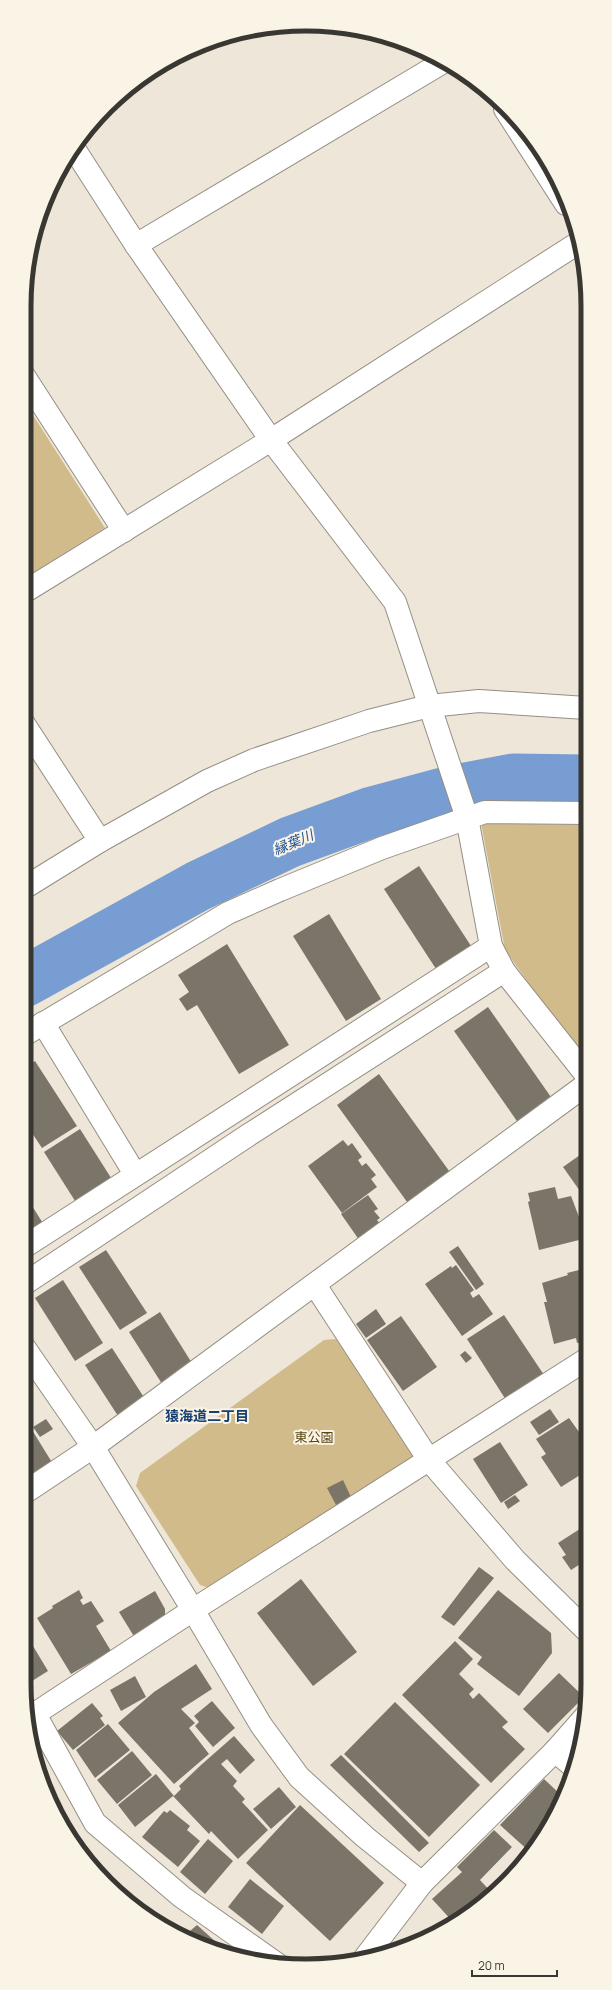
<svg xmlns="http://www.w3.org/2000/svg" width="612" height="1990" font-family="Manrope,'Noto Sans JP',sans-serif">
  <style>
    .green { fill: #d2bb8a }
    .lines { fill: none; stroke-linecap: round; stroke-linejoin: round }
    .river { stroke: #779dd2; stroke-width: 51 }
    .building { fill: #7b7569 }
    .minor-casing { stroke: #958f83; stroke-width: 24 }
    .tertiary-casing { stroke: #958f83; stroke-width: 24 }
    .minor { stroke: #fff; stroke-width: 22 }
    .tertiary { stroke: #fff; stroke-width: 22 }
    .labels { text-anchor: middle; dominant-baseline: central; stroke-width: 4; stroke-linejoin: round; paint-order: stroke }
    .park-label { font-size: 13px; fill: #594512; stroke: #faf4e6 }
    .water-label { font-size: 14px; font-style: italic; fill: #215394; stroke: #faf4e6 }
    .neighbourhood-label { font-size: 14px; font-weight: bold; fill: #173f73; stroke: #faf4e6 }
    .rim { fill: none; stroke: #393731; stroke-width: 5 }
  </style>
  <rect width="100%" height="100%" fill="#ede6d9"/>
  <g class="green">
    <path d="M 24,401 L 105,528 L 24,578 Z"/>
    <path d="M 481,823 L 587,825 L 587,1064 L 505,950 Z"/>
    <path d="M 336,1339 L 417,1451 L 411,1463 L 212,1589 L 200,1585 L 136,1486 L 140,1473 L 324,1340 Z"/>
  </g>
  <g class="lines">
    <path class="river" d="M 24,982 L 198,886 L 290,842 L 372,812 L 450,791 L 513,779 L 586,780"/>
  </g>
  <g class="building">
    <path d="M 419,866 L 473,949 L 438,972 L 384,889 Z"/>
    <path d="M 329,914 L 381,999 L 346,1021 L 293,936 Z"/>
    <path d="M 227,944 L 289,1045 L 239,1074 L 197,1005 L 187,1011 L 179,999 L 189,992 L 178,975 Z"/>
    <path d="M 488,1007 L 553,1100 L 519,1124 L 454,1031 Z"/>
    <path d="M 35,1061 L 77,1126 L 42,1148 L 24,1121 L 24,1068 Z"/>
    <path d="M 379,1074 L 452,1175 L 410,1206 L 337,1105 Z"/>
    <path d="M 80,1129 L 113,1181 L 77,1204 L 44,1152 Z"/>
    <path d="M 343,1140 L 348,1146 L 352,1143 L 362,1157 L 358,1160 L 362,1166 L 366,1163 L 376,1175 L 371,1179 L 377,1187 L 342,1213 L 308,1166 Z"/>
    <path d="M 587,1150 L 587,1201 L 563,1167 Z"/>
    <path d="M 555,1187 L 558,1199 L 571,1196 L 587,1238 L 539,1250 L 528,1202 L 530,1201 L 528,1193 Z"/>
    <path d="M 24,1193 L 44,1225 L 24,1238 Z"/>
    <path d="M 368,1195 L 378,1209 L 374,1211 L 380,1218 L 377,1220 L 384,1229 L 362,1244 L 341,1214 Z"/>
    <path d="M 458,1246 L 484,1284 L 476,1290 L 449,1252 Z"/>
    <path d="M 106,1250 L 147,1313 L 120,1330 L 79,1267 Z"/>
    <path d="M 456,1265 L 474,1290 L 470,1293 L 473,1298 L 479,1294 L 493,1314 L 462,1336 L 425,1284 L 451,1266 L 452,1268 Z"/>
    <path d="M 587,1268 L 587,1341 L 577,1343 L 576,1338 L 554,1344 L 544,1302 L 547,1302 L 542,1283 L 568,1275 L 567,1273 Z"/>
    <path d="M 63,1280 L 103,1343 L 75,1361 L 35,1298 Z"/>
    <path d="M 376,1309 L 386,1324 L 366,1338 L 356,1324 Z"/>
    <path d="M 160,1312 L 195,1368 L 164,1387 L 129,1332 Z"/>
    <path d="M 504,1315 L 544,1375 L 506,1400 L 467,1339 Z"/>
    <path d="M 401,1316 L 437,1367 L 403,1391 L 367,1340 Z"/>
    <path d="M 112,1348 L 147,1402 L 120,1419 L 85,1365 Z"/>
    <path d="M 465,1351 L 472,1358 L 466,1363 L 460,1355 Z"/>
    <path d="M 550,1409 L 559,1422 L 539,1435 L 530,1422 Z"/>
    <path d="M 569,1418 L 579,1432 L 584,1429 L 588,1434 L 588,1470 L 561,1487 L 541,1457 L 546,1454 L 536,1439 Z"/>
    <path d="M 46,1419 L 53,1429 L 40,1437 L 33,1427 Z"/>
    <path d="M 29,1425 L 56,1469 L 29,1486 L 24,1479 L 24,1428 Z"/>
    <path d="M 500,1442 L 528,1485 L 501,1503 L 473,1459 Z"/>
    <path d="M 343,1480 L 351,1497 L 336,1505 L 327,1488 Z"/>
    <path d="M 515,1495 L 520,1501 L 508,1509 L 504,1502 Z"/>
    <path d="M 586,1525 L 588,1528 L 588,1559 L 571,1570 L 562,1557 L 566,1555 L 558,1543 Z"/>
    <path d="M 479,1567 L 494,1578 L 454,1626 L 441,1617 Z"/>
    <path d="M 301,1579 L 357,1652 L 313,1686 L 257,1613 Z"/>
    <path d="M 79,1590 L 83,1598 L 80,1600 L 83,1605 L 91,1601 L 104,1621 L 96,1626 L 111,1651 L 71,1674 L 37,1618 L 53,1608 L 52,1606 Z"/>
    <path d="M 498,1590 L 551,1633 L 552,1653 L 519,1696 L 477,1664 L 482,1657 L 458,1638 Z"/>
    <path d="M 155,1591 L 165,1609 L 165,1621 L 135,1638 L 119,1612 Z"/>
    <path d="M 24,1631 L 48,1671 L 24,1686 Z"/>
    <path d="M 455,1641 L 473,1659 L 459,1674 L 474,1689 L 469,1694 L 473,1699 L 479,1693 L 508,1722 L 502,1727 L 525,1749 L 491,1783 L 402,1695 Z"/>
    <path d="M 196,1664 L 212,1689 L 181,1709 L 195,1723 L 189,1728 L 209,1754 L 174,1784 L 118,1723 L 154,1692 Z"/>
    <path d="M 559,1673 L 584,1697 L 548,1733 L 523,1709 Z"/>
    <path d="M 135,1676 L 146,1697 L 121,1711 L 110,1690 Z"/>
    <path d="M 212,1701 L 235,1728 L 213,1747 L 195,1726 L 199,1722 L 194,1716 Z"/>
    <path d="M 395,1702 L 480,1785 L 429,1837 L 344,1754 Z"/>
    <path d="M 92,1703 L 103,1716 L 100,1718 L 105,1725 L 73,1750 L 57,1731 Z"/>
    <path d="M 108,1724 L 130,1750 L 95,1778 L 76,1750 Z"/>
    <path d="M 234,1736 L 255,1760 L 240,1774 L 227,1759 L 221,1764 L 237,1781 L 233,1786 L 245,1799 L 242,1802 L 268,1830 L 238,1859 L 211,1831 L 209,1834 L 173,1796 L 135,1827 L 118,1805 L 156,1774 L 174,1796 L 181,1789 L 179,1786 L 201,1765 Z"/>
    <path d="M 132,1751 L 152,1775 L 117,1804 L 97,1780 Z"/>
    <path d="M 341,1755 L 429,1843 L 419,1852 L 330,1765 Z"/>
    <path d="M 36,1761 L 49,1783 L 44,1786 Z"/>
    <path d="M 544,1779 L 561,1795 L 549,1807 L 555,1813 L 541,1840 L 530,1852 L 500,1825 Z"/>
    <path d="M 279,1787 L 296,1807 L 271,1829 L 253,1809 Z"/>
    <path d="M 300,1805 L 384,1883 L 330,1941 L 246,1863 Z"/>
    <path d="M 170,1810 L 190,1826 L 187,1830 L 200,1841 L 178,1867 L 142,1837 L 164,1811 L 167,1813 Z"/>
    <path d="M 494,1830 L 512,1847 L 480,1880 L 492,1893 L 477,1908 L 454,1923 L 432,1899 L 462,1872 L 457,1867 Z"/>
    <path d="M 208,1839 L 233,1861 L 205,1894 L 180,1872 Z"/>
    <path d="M 250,1879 L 284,1906 L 262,1934 L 228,1907 Z"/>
    <path d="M 197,1925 L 226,1951 L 183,1937 Z"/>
  </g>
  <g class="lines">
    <defs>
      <g id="minor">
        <path d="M 73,147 L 136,245 L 271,440 L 395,602 L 467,818 L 491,946 L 504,971 L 587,1076"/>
        <path d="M 136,245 L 445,61"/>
        <path d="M 24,376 L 124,531"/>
        <path d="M 24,592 L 271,440 L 578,243"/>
        <path d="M 24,724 L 100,841"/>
        <path d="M 24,888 L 100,841 L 207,781 L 254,760 L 369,721 L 429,706 L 479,701 L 586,708"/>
        <path d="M 43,1023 L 135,1174"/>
        <path d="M 24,1035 L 228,913 L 280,890 L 382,848 L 485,812 L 587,813"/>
        <path d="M 24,1247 L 491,946"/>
        <path d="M 24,1284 L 247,1136 L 504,971"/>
        <path d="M 315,1285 L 429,1460 L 515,1560 L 588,1632"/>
        <path d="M 24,1347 L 93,1447 L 193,1610 L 261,1725 L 299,1777 L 365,1837 L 422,1883"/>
        <path d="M 35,1714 L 95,1823 L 182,1897 L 277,1964"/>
        <path d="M 27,1719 L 193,1610 L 587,1359"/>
        <path d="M 555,1751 L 574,1767"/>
        <path d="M 364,1959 L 422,1883 L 555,1751 L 585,1717"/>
      </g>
      <g id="tertiary">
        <path d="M 505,109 L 566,204"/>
        <path d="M 24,1493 L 93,1447 L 587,1084"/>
      </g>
    </defs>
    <use href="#minor" class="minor-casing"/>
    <use href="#tertiary" class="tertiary-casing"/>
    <use href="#minor" class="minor"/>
    <use href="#tertiary" class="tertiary"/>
  </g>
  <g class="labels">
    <g class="park-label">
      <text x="314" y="1437">東公園</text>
    </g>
    <g class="water-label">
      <text transform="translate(293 842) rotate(-23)">縁葉川</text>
    </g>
    <g class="neighbourhood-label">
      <text x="207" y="1415">猿海道二丁目</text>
    </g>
  </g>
  <path d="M0 0H612V1990H0ZM306 31H306A275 275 0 0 1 581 306V1684A275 275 0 0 1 306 1959H306A275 275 0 0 1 31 1684V306A275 275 0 0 1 306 31Z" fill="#faf4e6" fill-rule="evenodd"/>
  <path class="rim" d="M306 31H306A275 275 0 0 1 581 306V1684A275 275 0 0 1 306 1959H306A275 275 0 0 1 31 1684V306A275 275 0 0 1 306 31Z"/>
  <path d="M472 1970v6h85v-6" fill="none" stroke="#393731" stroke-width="2"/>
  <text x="478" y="1970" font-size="12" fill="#393731" stroke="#faf4e6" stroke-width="3" paint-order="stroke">20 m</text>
</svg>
